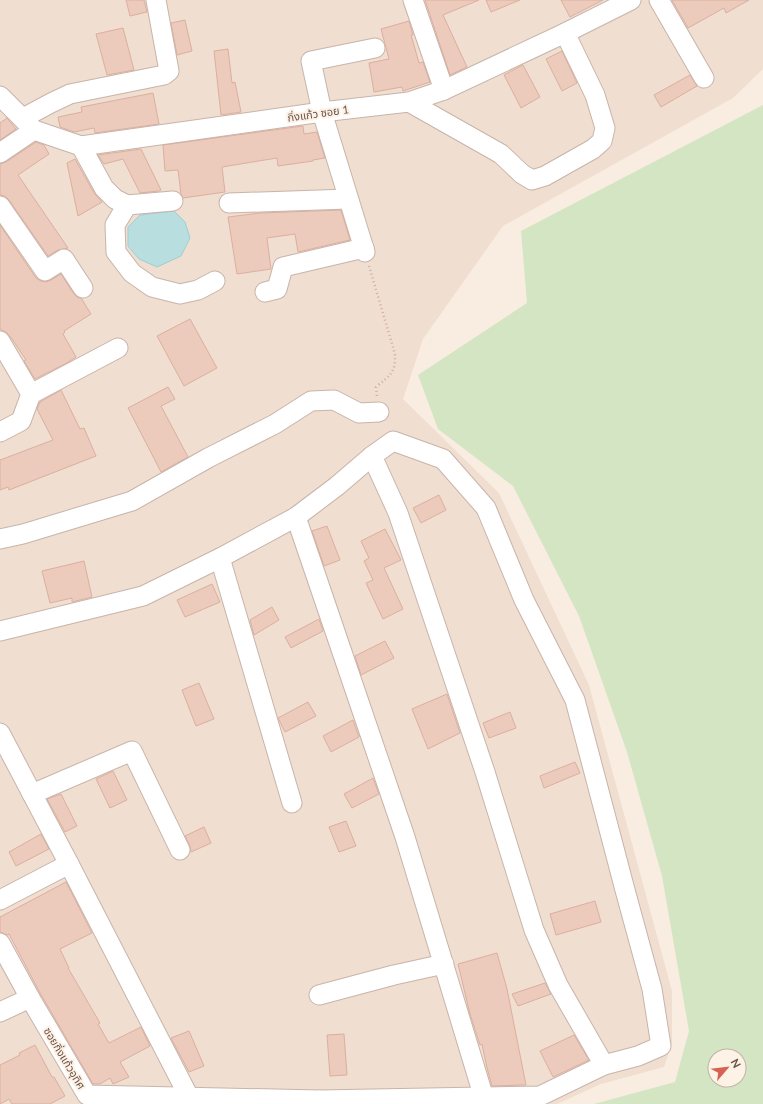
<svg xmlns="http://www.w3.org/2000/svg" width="763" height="1104" font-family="Lato,'Noto Sans Thai',sans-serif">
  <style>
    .residential { fill: #f0ded0 }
    .green { fill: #d3e5c2; fill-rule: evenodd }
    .water { fill: #b8dee0; stroke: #a0ced1 }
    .building { fill: #eccabc; stroke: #dcaf9e }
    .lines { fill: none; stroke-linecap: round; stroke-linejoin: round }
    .minor-casing { stroke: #c8b4aa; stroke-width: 21 }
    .path { stroke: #d0ada0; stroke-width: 2.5; stroke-dasharray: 1 3; stroke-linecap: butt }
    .minor { stroke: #fff; stroke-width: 19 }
    .labels { text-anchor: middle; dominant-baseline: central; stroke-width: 4; stroke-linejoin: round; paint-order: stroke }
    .street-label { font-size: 11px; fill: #6d534b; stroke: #fdf2e6 }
  </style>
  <rect width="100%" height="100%" fill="#f9ede1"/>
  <path class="residential" d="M 0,0 L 763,0 L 763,69 L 733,98 L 503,226 L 423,339 L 403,399 L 499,493 L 589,685 L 672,991 L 672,1043 L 664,1067 L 601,1084 L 557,1104 L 0,1104 Z"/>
  <path class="green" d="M 763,105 L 763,1104 L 594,1104 L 675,1082 L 689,1031 L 662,876 L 627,752 L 579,616 L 513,486 L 438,429 L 418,375 L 527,303 L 521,231 ZM 715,1056 L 739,1056 L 739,1080 L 715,1080 Z"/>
  <path class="water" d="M 174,211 L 185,222 L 190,238 L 181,256 L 157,267 L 139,259 L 128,246 L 128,227 L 140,215 Z"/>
  <g class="building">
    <path d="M 126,0 L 144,0 L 147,12 L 130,16 Z"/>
    <path d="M 425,0 L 479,0 L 443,15 L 467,67 L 450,75 Z"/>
    <path d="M 486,0 L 520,0 L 491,12 Z"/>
    <path d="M 561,0 L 603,0 L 570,17 Z"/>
    <path d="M 672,0 L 749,0 L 726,13 L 724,8 L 688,28 Z"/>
    <path d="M 185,20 L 192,51 L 177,55 L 171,23 Z"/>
    <path d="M 409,21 L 413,35 L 411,35 L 419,63 L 423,62 L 430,82 L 403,91 L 402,87 L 374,92 L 369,63 L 389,59 L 381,29 Z"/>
    <path d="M 123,28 L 134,70 L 107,75 L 96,34 Z"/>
    <path d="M 228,49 L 232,83 L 235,82 L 241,112 L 221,115 L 214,51 Z"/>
    <path d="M 562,51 L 577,83 L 562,91 L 546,59 Z"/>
    <path d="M 523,65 L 540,97 L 521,108 L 504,75 Z"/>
    <path d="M 690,75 L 697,86 L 661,107 L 654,95 Z"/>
    <path d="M 153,93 L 159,124 L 95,133 L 94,128 L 74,132 L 60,127 L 58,117 L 82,112 L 81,107 Z"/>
    <path d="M 7,118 L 16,129 L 0,140 L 0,123 Z"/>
    <path d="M 303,126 L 304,134 L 317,132 L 325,158 L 313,160 L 313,161 L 278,166 L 277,158 L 222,167 L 225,192 L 183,198 L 181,194 L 178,170 L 165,171 L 163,145 Z"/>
    <path d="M 36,142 L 44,145 L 49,154 L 18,175 L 68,248 L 58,250 L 48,256 L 9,200 L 5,196 L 0,195 L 0,164 L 6,162 Z"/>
    <path d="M 141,149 L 161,190 L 159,191 L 140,193 L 123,159 L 104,164 L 98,155 Z"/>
    <path d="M 75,159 L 94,193 L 102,202 L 78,216 L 67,163 Z"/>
    <path d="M 341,210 L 350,240 L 298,252 L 295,234 L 267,238 L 271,269 L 237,274 L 228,217 L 260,213 Z"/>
    <path d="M 0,225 L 36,278 L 41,281 L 46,282 L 51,280 L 61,274 L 74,294 L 78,298 L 81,298 L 91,314 L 64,331 L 65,332 L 63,334 L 76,357 L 67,363 L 35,379 L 24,361 L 26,360 L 12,339 L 6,332 L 1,330 L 0,328 Z"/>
    <path d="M 190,319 L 217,368 L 184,386 L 157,336 Z"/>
    <path d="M 168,387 L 175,399 L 161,406 L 188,457 L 161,472 L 128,408 Z"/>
    <path d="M 61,390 L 80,429 L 84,428 L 96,456 L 9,490 L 8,487 L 0,490 L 0,460 L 53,440 L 37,409 L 40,402 Z"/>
    <path d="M 439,495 L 446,510 L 421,523 L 413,508 Z"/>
    <path d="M 327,526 L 340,560 L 324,566 L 312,531 Z"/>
    <path d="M 385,529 L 401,560 L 384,568 L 403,609 L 383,619 L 366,583 L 373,580 L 364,561 L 369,558 L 361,541 Z"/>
    <path d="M 84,561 L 92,597 L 72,602 L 72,598 L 50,603 L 42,571 Z"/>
    <path d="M 212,584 L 220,602 L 185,617 L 177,600 Z"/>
    <path d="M 272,607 L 279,620 L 254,635 L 250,620 Z"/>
    <path d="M 319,619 L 323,631 L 291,648 L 285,637 Z"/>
    <path d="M 385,641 L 394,658 L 361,675 L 355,656 Z"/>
    <path d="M 199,683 L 214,719 L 196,726 L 182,690 Z"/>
    <path d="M 447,694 L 460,733 L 428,749 L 412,709 Z"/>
    <path d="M 308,702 L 316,716 L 285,732 L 278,718 Z"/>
    <path d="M 510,712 L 516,728 L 489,738 L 483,723 Z"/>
    <path d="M 353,720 L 359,737 L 331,752 L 323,736 Z"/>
    <path d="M 575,762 L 580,773 L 544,788 L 540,776 Z"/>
    <path d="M 113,771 L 127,800 L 110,808 L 96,779 Z"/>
    <path d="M 373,778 L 379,794 L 352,808 L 344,794 Z"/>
    <path d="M 61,794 L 77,826 L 65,832 L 47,799 Z"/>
    <path d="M 346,821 L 356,846 L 339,852 L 329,827 Z"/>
    <path d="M 204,827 L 211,843 L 191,852 L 190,846 L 185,836 Z"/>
    <path d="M 41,834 L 49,849 L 16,866 L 9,852 Z"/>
    <path d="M 66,882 L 92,933 L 60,949 L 69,968 L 68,968 L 100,1023 L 98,1024 L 109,1043 L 141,1027 L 150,1046 L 120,1062 L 129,1077 L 113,1084 L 110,1078 L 100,1084 L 93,1084 L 40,993 L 9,934 L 7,935 L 0,932 L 0,917 Z"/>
    <path d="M 595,901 L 601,922 L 556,935 L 550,914 Z"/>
    <path d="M 497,953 L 507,989 L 526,1085 L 492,1086 L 487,1068 L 482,1044 L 480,1045 L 470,1014 L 458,964 Z"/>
    <path d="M 545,983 L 551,994 L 518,1006 L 512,994 Z"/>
    <path d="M 189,1031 L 204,1066 L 189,1072 L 171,1038 Z"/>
    <path d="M 344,1034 L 347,1075 L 330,1076 L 327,1035 Z"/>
    <path d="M 574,1035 L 589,1060 L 553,1077 L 540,1051 Z"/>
    <path d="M 35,1045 L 52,1077 L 54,1077 L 65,1096 L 50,1104 L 12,1104 L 9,1099 L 0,1104 L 0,1065 L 20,1055 L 19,1053 Z"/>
  </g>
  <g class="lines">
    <defs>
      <g id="minor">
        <path d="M 413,0 L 444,90"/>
        <path d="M 659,0 L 704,78"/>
        <path d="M 0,96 L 34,130 L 81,146 L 322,112 L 409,102 L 444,90 L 565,33 L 631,0"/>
        <path d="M 409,102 L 501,154 L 522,174 L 532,180 L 545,176 L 593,149 L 602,141 L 605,128 L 595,95 L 565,33"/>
        <path d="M 23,118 L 51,103 L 70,94 L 164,75 L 169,71 L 156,0"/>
        <path d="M 81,146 L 104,188 L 115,199 L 127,205 L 173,201"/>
        <path d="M 0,153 L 34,130"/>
        <path d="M 229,203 L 348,199"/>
        <path d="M 127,205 L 115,225 L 116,252 L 132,273 L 152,287 L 180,294 L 198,290 L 215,281"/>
        <path d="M 0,206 L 45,271 L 64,259 L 83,288"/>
        <path d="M 365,252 L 322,112 L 311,61 L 375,48"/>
        <path d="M 265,292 L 277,289 L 283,267 L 364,248"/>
        <path d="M 0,341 L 31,394"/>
        <path d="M 0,432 L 21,421 L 31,394 L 118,348"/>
        <path d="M 296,517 L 405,837 L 484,1098"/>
        <path d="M 0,539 L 23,534 L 132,501 L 208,458 L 275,424 L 311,401 L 334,400 L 359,413 L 379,412"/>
        <path d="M 220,558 L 292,803"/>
        <path d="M 0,631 L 143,596 L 220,558 L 296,517 L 337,486 L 372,456 L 393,441 L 443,459 L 486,508 L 524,600 L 575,700 L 625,890 L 652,989 L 661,1046 L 638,1056 L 604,1065"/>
        <path d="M 0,733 L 69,864 L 189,1097"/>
        <path d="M 32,794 L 132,751 L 180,850"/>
        <path d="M 0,900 L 69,864"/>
        <path d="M 0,943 L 30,998 L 87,1095 L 319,1100 L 321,1104"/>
        <path d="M 319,995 L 394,975 L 444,964"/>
        <path d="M 0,1012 L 30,998"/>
        <path d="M 319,1100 L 540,1096 L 604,1065 L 558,985 L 534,930 L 485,772 L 398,513 L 372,456"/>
      </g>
    </defs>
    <use href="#minor" class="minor-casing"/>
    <path class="path" d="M 369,266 L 395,354 C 396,373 390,375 376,387 L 377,397"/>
    <use href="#minor" class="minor"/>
  </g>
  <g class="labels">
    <g class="street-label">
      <text transform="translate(318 113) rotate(-8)">กิ่งแก้ว ซอย 1</text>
      <text transform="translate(65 1058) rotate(59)">ซอยกิ่งแก้วอุทิศ</text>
    </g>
  </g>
  <g transform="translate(727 1068) rotate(62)"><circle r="19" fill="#fdf2e6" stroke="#c3b2a8"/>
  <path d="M0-3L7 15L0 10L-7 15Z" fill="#d76152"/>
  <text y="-6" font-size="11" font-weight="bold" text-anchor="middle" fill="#6d534b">N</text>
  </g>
</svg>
